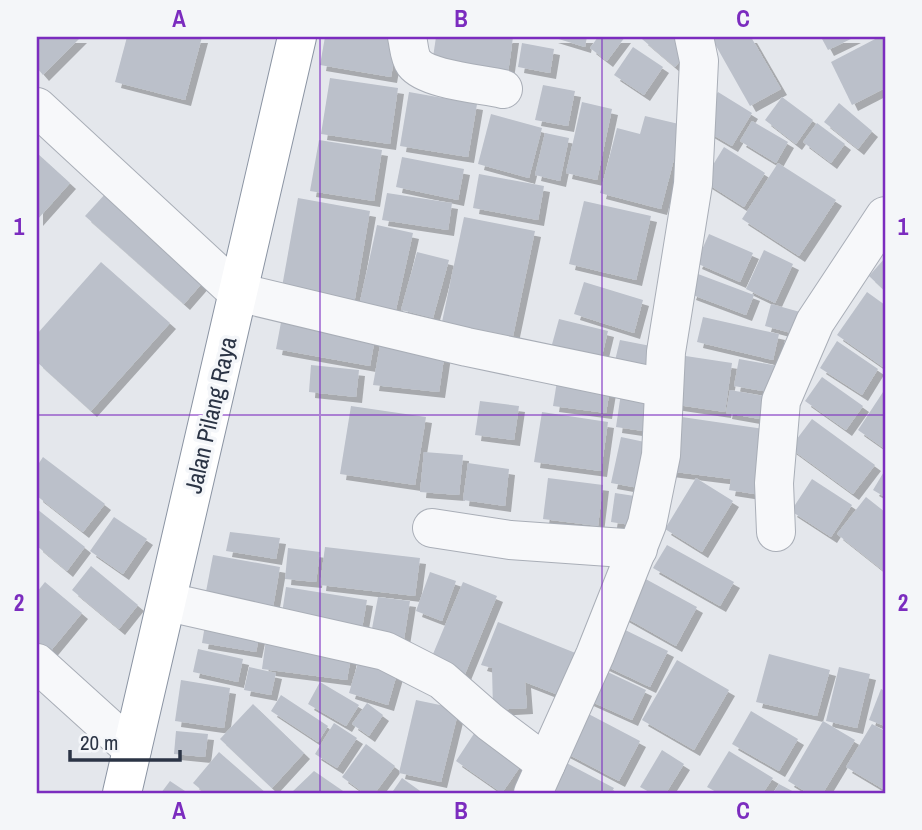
<svg xmlns="http://www.w3.org/2000/svg" width="922" height="830" font-family="'Archivo Narrow',sans-serif">
  <style>
    .building { fill: #bbc0ca; filter: url(#shadow) }
    .lines { fill: none; stroke-linecap: round; stroke-linejoin: round }
    .minor-casing { stroke: #a9aeb7; stroke-width: 40 }
    .highway-casing { stroke: #8b94a3; stroke-width: 40 }
    .minor { stroke: #f7f8fa; stroke-width: 38 }
    .highway { stroke: #fff; stroke-width: 38 }
    .grid { fill: none; stroke: #7b2cbf; stroke-width: 2; stroke-opacity: 0.55 }
    .labels { text-anchor: middle; dominant-baseline: central; stroke-width: 7; stroke-linejoin: round; paint-order: stroke }
    .street-label { font-size: 24px; fill: #2b3445; stroke: #f4f6f9 }
    .neatline { fill: none; stroke: #7b2cbf; stroke-width: 2.5 }
    .grid-label { font-size: 23px; text-anchor: middle; font-weight: bold; fill: #7b2cbf }
  </style>
  <defs>
    <filter id="shadow"><feDropShadow dx="6" dy="6" stdDeviation="0" flood-color="#0004"/></filter>
  </defs>
  <rect width="100%" height="100%" fill="#e4e7ec"/>
  <g class="building">
    <path d="M 37,37 L 81,37 L 43,75 L 37,68 Z"/>
    <path d="M 127,37 L 202,37 L 185,100 L 115,82 Z"/>
    <path d="M 325,37 L 398,37 L 391,77 L 320,65 Z"/>
    <path d="M 436,37 L 513,37 L 507,80 L 431,71 Z"/>
    <path d="M 552,37 L 587,37 L 585,47 Z"/>
    <path d="M 598,37 L 625,37 L 607,61 L 590,48 Z"/>
    <path d="M 644,37 L 679,37 L 692,47 L 675,67 L 642,39 Z"/>
    <path d="M 711,37 L 751,37 L 781,89 L 750,106 Z"/>
    <path d="M 821,37 L 855,37 L 828,50 Z"/>
    <path d="M 879,37 L 885,37 L 885,88 L 852,105 L 831,62 Z"/>
    <path d="M 522,43 L 554,49 L 550,73 L 518,67 Z"/>
    <path d="M 633,47 L 663,67 L 644,95 L 614,75 Z"/>
    <path d="M 330,78 L 398,88 L 390,144 L 321,134 Z"/>
    <path d="M 543,85 L 575,91 L 568,126 L 535,120 Z"/>
    <path d="M 409,92 L 477,104 L 468,157 L 400,146 Z"/>
    <path d="M 718,92 L 752,113 L 732,146 L 698,126 Z"/>
    <path d="M 782,97 L 813,120 L 796,144 L 765,120 Z"/>
    <path d="M 582,102 L 612,109 L 597,180 L 566,173 Z"/>
    <path d="M 839,103 L 872,131 L 858,149 L 824,122 Z"/>
    <path d="M 491,114 L 542,128 L 529,178 L 478,164 Z"/>
    <path d="M 645,116 L 683,125 L 661,209 L 600,193 L 617,128 L 640,134 Z"/>
    <path d="M 752,121 L 788,142 L 776,163 L 740,141 Z"/>
    <path d="M 817,123 L 845,144 L 831,163 L 803,142 Z"/>
    <path d="M 545,133 L 569,138 L 560,181 L 535,175 Z"/>
    <path d="M 319,140 L 382,150 L 374,201 L 310,191 Z"/>
    <path d="M 724,147 L 765,173 L 744,207 L 703,181 Z"/>
    <path d="M 37,153 L 70,183 L 37,220 Z"/>
    <path d="M 402,157 L 464,169 L 458,200 L 396,187 Z"/>
    <path d="M 778,163 L 836,200 L 799,256 L 742,219 Z"/>
    <path d="M 479,174 L 544,186 L 538,220 L 473,208 Z"/>
    <path d="M 106,193 L 204,281 L 184,304 L 85,216 Z"/>
    <path d="M 387,193 L 452,203 L 448,230 L 382,220 Z"/>
    <path d="M 298,198 L 370,211 L 353,310 L 280,298 Z"/>
    <path d="M 584,201 L 651,216 L 636,280 L 569,264 Z"/>
    <path d="M 464,217 L 535,231 L 513,336 L 442,322 Z"/>
    <path d="M 377,225 L 413,233 L 395,314 L 359,306 Z"/>
    <path d="M 709,234 L 753,253 L 740,282 L 696,263 Z"/>
    <path d="M 764,250 L 793,264 L 775,303 L 746,289 Z"/>
    <path d="M 417,252 L 449,260 L 433,318 L 401,310 Z"/>
    <path d="M 885,258 L 885,291 L 869,276 Z"/>
    <path d="M 101,262 L 170,323 L 91,411 L 37,362 L 37,334 Z"/>
    <path d="M 698,274 L 754,295 L 746,315 L 690,294 Z"/>
    <path d="M 584,282 L 643,300 L 634,333 L 574,314 Z"/>
    <path d="M 867,292 L 885,305 L 883,367 L 837,335 Z"/>
    <path d="M 771,304 L 811,315 L 806,337 L 765,326 Z"/>
    <path d="M 282,317 L 376,333 L 370,366 L 276,349 Z"/>
    <path d="M 703,317 L 779,334 L 773,360 L 697,342 Z"/>
    <path d="M 559,319 L 608,331 L 598,372 L 548,359 Z"/>
    <path d="M 382,334 L 446,345 L 439,392 L 373,385 Z"/>
    <path d="M 620,340 L 661,348 L 653,382 L 612,373 Z"/>
    <path d="M 837,341 L 878,369 L 862,395 L 820,368 Z"/>
    <path d="M 679,355 L 732,363 L 725,412 L 671,404 Z"/>
    <path d="M 739,359 L 784,367 L 780,394 L 734,386 Z"/>
    <path d="M 311,365 L 359,370 L 356,397 L 309,392 Z"/>
    <path d="M 558,375 L 611,383 L 606,413 L 553,406 Z"/>
    <path d="M 822,377 L 863,406 L 846,430 L 805,401 Z"/>
    <path d="M 885,389 L 885,449 L 858,430 Z"/>
    <path d="M 730,390 L 780,399 L 776,422 L 726,413 Z"/>
    <path d="M 621,393 L 662,400 L 657,433 L 616,427 Z"/>
    <path d="M 480,401 L 519,406 L 514,440 L 475,435 Z"/>
    <path d="M 351,406 L 426,417 L 415,485 L 340,474 Z"/>
    <path d="M 542,412 L 608,422 L 601,471 L 534,462 Z"/>
    <path d="M 675,416 L 771,430 L 761,495 L 729,490 L 731,479 L 667,471 Z"/>
    <path d="M 812,419 L 875,465 L 853,494 L 790,448 Z"/>
    <path d="M 621,437 L 659,445 L 650,490 L 611,483 Z"/>
    <path d="M 424,452 L 463,455 L 459,495 L 420,492 Z"/>
    <path d="M 43,457 L 105,504 L 83,532 L 37,496 L 37,466 Z"/>
    <path d="M 468,463 L 509,469 L 505,506 L 463,500 Z"/>
    <path d="M 885,470 L 885,497 L 873,490 Z"/>
    <path d="M 548,478 L 603,485 L 598,526 L 543,519 Z"/>
    <path d="M 696,478 L 733,501 L 702,552 L 665,529 Z"/>
    <path d="M 812,479 L 852,505 L 831,537 L 791,511 Z"/>
    <path d="M 615,493 L 641,497 L 637,526 L 611,522 Z"/>
    <path d="M 866,497 L 885,512 L 885,572 L 837,534 Z"/>
    <path d="M 37,509 L 85,547 L 67,571 L 37,546 Z"/>
    <path d="M 114,517 L 147,539 L 123,574 L 90,551 Z"/>
    <path d="M 230,532 L 280,538 L 276,559 L 226,551 Z"/>
    <path d="M 667,545 L 734,582 L 720,606 L 653,568 Z"/>
    <path d="M 325,547 L 420,558 L 415,596 L 320,585 Z"/>
    <path d="M 288,548 L 320,552 L 316,582 L 285,579 Z"/>
    <path d="M 213,555 L 280,567 L 272,613 L 204,602 Z"/>
    <path d="M 91,566 L 138,605 L 119,629 L 72,590 Z"/>
    <path d="M 430,572 L 456,581 L 442,621 L 416,611 Z"/>
    <path d="M 642,577 L 697,607 L 676,646 L 621,615 Z"/>
    <path d="M 45,582 L 82,613 L 44,659 L 37,653 L 37,592 Z"/>
    <path d="M 463,582 L 497,596 L 463,679 L 428,666 Z"/>
    <path d="M 286,587 L 367,600 L 361,634 L 281,620 Z"/>
    <path d="M 378,597 L 410,601 L 404,639 L 371,634 Z"/>
    <path d="M 207,613 L 262,623 L 256,652 L 202,643 Z"/>
    <path d="M 498,622 L 578,654 L 561,696 L 525,682 L 527,708 L 493,710 L 492,668 L 481,665 Z"/>
    <path d="M 613,624 L 668,651 L 650,687 L 595,661 Z"/>
    <path d="M 267,632 L 353,645 L 347,680 L 262,669 Z"/>
    <path d="M 198,649 L 243,659 L 238,682 L 193,672 Z"/>
    <path d="M 362,649 L 401,660 L 388,705 L 349,693 Z"/>
    <path d="M 769,654 L 830,670 L 817,716 L 756,702 Z"/>
    <path d="M 677,660 L 729,690 L 694,750 L 642,720 Z"/>
    <path d="M 595,666 L 646,690 L 632,720 L 581,697 Z"/>
    <path d="M 249,667 L 276,673 L 271,695 L 244,690 Z"/>
    <path d="M 839,667 L 870,674 L 857,728 L 826,721 Z"/>
    <path d="M 181,680 L 230,688 L 224,728 L 175,721 Z"/>
    <path d="M 320,682 L 359,705 L 346,726 L 308,704 Z"/>
    <path d="M 881,689 L 885,691 L 885,726 L 869,720 Z"/>
    <path d="M 281,695 L 328,726 L 318,742 L 271,711 Z"/>
    <path d="M 416,700 L 459,709 L 441,782 L 399,773 Z"/>
    <path d="M 367,703 L 383,715 L 369,736 L 352,724 Z"/>
    <path d="M 253,704 L 304,753 L 272,788 L 220,739 Z"/>
    <path d="M 581,710 L 640,741 L 619,781 L 560,750 Z"/>
    <path d="M 751,711 L 798,739 L 779,771 L 732,744 Z"/>
    <path d="M 823,721 L 855,740 L 823,793 L 808,793 L 788,781 Z"/>
    <path d="M 334,723 L 357,738 L 337,768 L 315,754 Z"/>
    <path d="M 872,724 L 885,731 L 885,785 L 883,789 L 846,767 Z"/>
    <path d="M 477,729 L 524,761 L 502,793 L 456,761 Z"/>
    <path d="M 176,731 L 208,734 L 205,757 L 174,754 Z"/>
    <path d="M 366,744 L 395,766 L 375,793 L 364,793 L 342,777 Z"/>
    <path d="M 662,750 L 684,764 L 666,793 L 651,793 L 640,787 Z"/>
    <path d="M 729,751 L 773,778 L 763,793 L 718,793 L 707,787 Z"/>
    <path d="M 219,752 L 266,793 L 205,793 L 193,783 Z"/>
    <path d="M 559,759 L 614,788 L 611,793 L 551,793 Z"/>
    <path d="M 314,771 L 346,793 L 291,793 Z"/>
    <path d="M 402,778 L 423,793 L 397,793 L 393,791 Z"/>
    <path d="M 170,781 L 188,793 L 161,793 Z"/>
    <path d="M 779,784 L 796,793 L 773,793 Z"/>
  </g>
  <g class="lines">
    <defs>
      <g id="minor">
        <path d="M 407,37 C 409,45 409,56 414,63 C 427,80 482,84 503,89"/>
        <path d="M 37,107 L 237,292 L 467,347 L 664,388"/>
        <path d="M 432,528 L 510,540 L 638,549"/>
        <path d="M 776,532 L 774,483 L 781,401 L 815,322 L 885,216"/>
        <path d="M 168,602 L 385,651 L 442,680 L 490,722 L 546,764"/>
        <path d="M 37,663 L 132,749"/>
        <path d="M 533,793 L 595,655 L 647,524 L 661,455 L 666,352 L 693,184 L 699,61 L 694,37"/>
      </g>
      <path id="highway" d="M 122,793 L 297,37"/>
    </defs>
    <use href="#minor" class="minor-casing"/>
    <use href="#highway" class="highway-casing"/>
    <use href="#minor" class="minor"/>
    <use href="#highway" class="highway"/>
  </g>
  <path class="grid" d="M 320,37 L 320,793M 602,37 L 602,793M 37,415 L 885,415"/>
  <g class="labels">
    <g class="street-label">
      <text transform="translate(210 415) rotate(-77)">Jalan Pilang Raya</text>
    </g>
  </g>
  <rect width="922" height="830" fill="none" stroke="#f4f6f9" stroke-width="77"/>
  <path d="M70 750v10h110v-10" fill="none" stroke="#2b3445" stroke-width="3.5"/>
  <text x="80" y="750" font-size="21" fill="#2b3445" stroke="#f4f6f9" stroke-width="5" paint-order="stroke">20 m</text>
  <rect x="38" y="38" width="846" height="754" class="neatline"/>
  <g class="grid-label">
    <text x="179" y="27">A</text>
    <text x="461" y="27">B</text>
    <text x="743" y="27">C</text>
    <text x="19" y="235">1</text>
    <text x="903" y="235">1</text>
    <text x="19" y="611">2</text>
    <text x="903" y="611">2</text>
    <text x="179" y="819">A</text>
    <text x="461" y="819">B</text>
    <text x="743" y="819">C</text>
  </g>
</svg>
